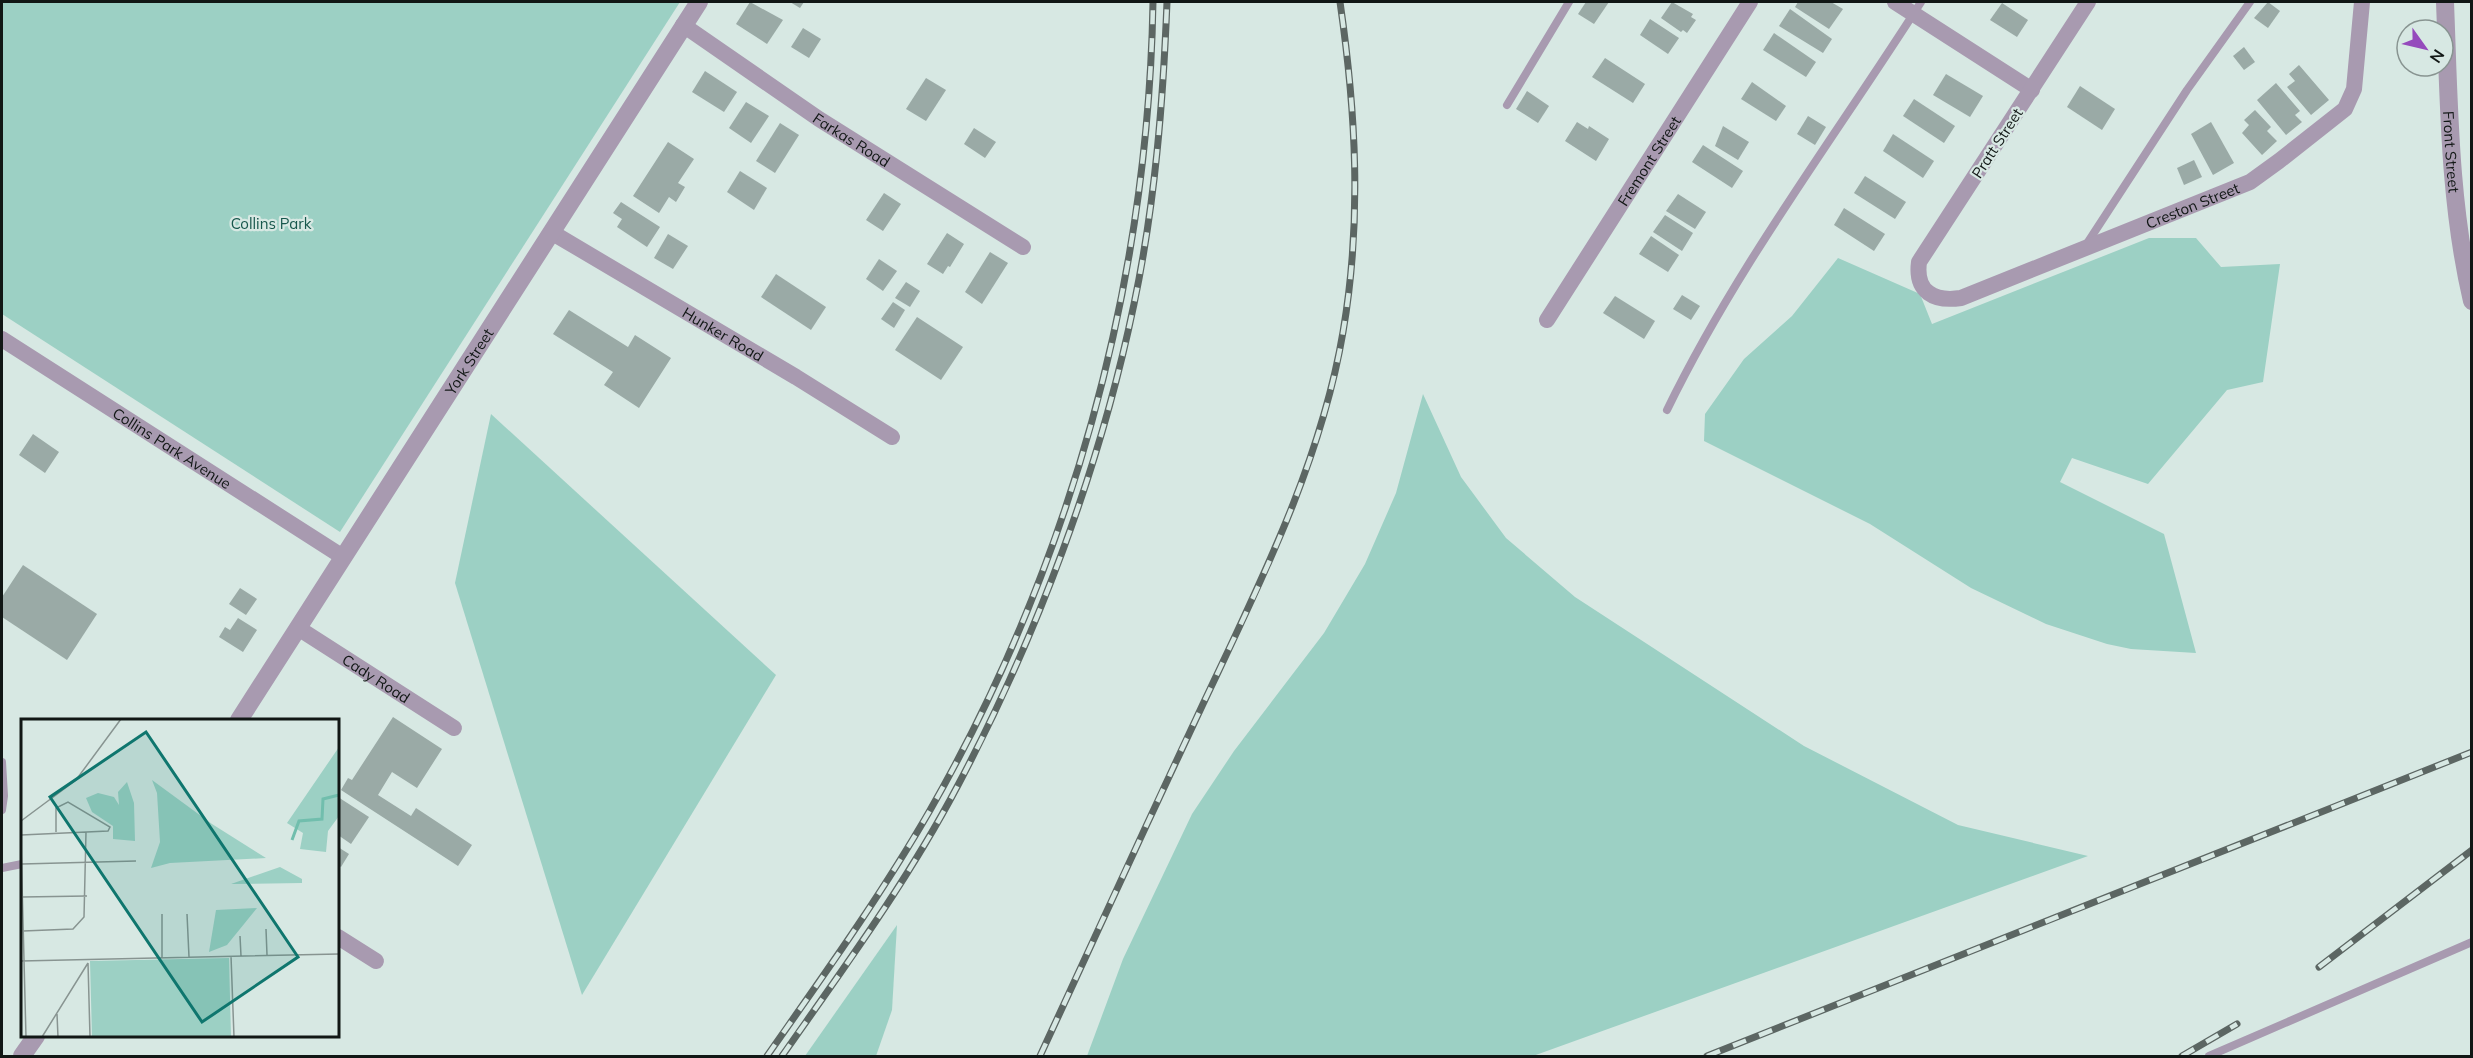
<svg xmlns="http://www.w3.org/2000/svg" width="2473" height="1058" font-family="Mulish,sans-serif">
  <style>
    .green { fill: #9cd0c4 }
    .building { fill: #9aaaa6 }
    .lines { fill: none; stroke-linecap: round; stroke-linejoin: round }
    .service { stroke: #a89ab0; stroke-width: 8 }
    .minor { stroke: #a89ab0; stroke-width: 16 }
    .tertiary { stroke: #a89ab0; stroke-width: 18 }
    .rail-casing { stroke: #5c6663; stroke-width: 7 }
    .rail { stroke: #d7e8e3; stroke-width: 4.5; stroke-dasharray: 14; stroke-linecap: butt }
    .labels { text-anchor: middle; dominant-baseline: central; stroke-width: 4.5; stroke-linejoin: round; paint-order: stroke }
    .street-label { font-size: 15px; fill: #111715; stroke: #d7e8e3 }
    .park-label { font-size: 15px; fill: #17574c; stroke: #d7e8e3 }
    .inset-river { fill: none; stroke: #71bead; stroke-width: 3 }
    .inset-road { fill: none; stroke: #889491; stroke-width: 1.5 }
    .view { fill: #0f766e; fill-opacity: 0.15; stroke: #0f766e; stroke-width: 3 }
    .inset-edge { fill: none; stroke: #111715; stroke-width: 3 }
  </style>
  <rect width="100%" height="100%" fill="#d7e8e3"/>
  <g class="green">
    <path d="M 2,2 L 680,2 L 340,532 L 2,314 Z"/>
    <path d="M 2149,238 L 2196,238 L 2221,267 L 2280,264 L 2263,382 L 2227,390 L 2148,484 L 2072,458 L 2060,482 L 2164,534 L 2196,653 L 2131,649 L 2107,644 L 2046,624 L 1971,588 L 1870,524 L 1704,441 L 1705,414 L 1744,359 L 1792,316 L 1838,258 L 1920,294 L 1932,324 Z"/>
    <path d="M 1423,394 L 1461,477 L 1506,538 L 1575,597 L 1804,746 L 1958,825 L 2088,856 L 1533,1056 L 1087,1056 L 1123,959 L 1192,814 L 1234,751 L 1324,633 L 1365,564 L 1396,493 Z"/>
    <path d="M 491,414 L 776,675 L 582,995 L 455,583 Z"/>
    <path d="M 897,925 L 892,1010 L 876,1056 L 805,1056 Z"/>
  </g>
  <g class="building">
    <path d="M 750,2 L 783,20 L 767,44 L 736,24 Z"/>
    <path d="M 790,2 L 804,2 L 800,8 Z"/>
    <path d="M 1586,2 L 1609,2 L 1594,24 L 1578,14 Z"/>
    <path d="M 1672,2 L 1693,14 L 1691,17 L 1696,20 L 1687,33 L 1683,30 L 1681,32 L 1661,18 Z"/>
    <path d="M 1798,2 L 1831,2 L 1843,9 L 1829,29 L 1795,7 Z"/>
    <path d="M 2268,2 L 2280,11 L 2268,28 L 2254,18 Z"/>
    <path d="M 2002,3 L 2028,20 L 2017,37 L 1990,20 Z"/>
    <path d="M 1790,9 L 1832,39 L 1823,53 L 1779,26 Z"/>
    <path d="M 1650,19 L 1679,38 L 1668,54 L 1640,35 Z"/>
    <path d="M 803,28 L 821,39 L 809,58 L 791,47 Z"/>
    <path d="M 1774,33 L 1816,62 L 1806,77 L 1763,50 Z"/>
    <path d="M 2244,47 L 2255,62 L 2244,70 L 2233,56 Z"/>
    <path d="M 1605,58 L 1645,84 L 1633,103 L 1592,77 Z"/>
    <path d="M 2299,65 L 2329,100 L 2311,115 L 2287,87 L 2295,81 L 2289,74 Z"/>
    <path d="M 705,71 L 737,92 L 724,112 L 692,92 Z"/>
    <path d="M 1946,74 L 1983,96 L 1970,117 L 1933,95 Z"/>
    <path d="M 926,78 L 946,90 L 926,121 L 906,109 Z"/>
    <path d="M 1752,82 L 1786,106 L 1776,121 L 1741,99 Z"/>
    <path d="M 2276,83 L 2300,111 L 2295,115 L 2302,122 L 2286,135 L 2257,100 Z"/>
    <path d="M 2080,86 L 2115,109 L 2102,130 L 2067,107 Z"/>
    <path d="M 1527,91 L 1549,106 L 1538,123 L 1516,109 Z"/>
    <path d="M 1914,99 L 1955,126 L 1944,143 L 1903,116 Z"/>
    <path d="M 746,102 L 769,116 L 751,143 L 729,128 Z"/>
    <path d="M 2255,110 L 2271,127 L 2267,131 L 2277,141 L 2262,155 L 2242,133 L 2249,125 L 2244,120 Z"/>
    <path d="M 1808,116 L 1826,127 L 1815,145 L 1797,134 Z"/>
    <path d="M 1577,122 L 1588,129 L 1589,126 L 1609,139 L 1596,161 L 1565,141 Z"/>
    <path d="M 2211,122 L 2234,163 L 2213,175 L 2191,134 Z"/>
    <path d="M 780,123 L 799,135 L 775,173 L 756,161 Z"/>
    <path d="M 1723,126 L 1749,142 L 1738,160 L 1715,146 Z"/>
    <path d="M 974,128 L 996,142 L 985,158 L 964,144 Z"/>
    <path d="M 1893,134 L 1934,161 L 1923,178 L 1883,151 Z"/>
    <path d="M 668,142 L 694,159 L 678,183 L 685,187 L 676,202 L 669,197 L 659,213 L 633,196 Z"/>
    <path d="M 1703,145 L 1743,171 L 1732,188 L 1692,162 Z"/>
    <path d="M 2194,160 L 2202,177 L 2184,185 L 2177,168 Z"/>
    <path d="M 740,171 L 767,188 L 754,210 L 727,192 Z"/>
    <path d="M 1865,176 L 1906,202 L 1895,219 L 1854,193 Z"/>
    <path d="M 884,193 L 901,204 L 883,231 L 866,220 Z"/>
    <path d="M 1678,194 L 1706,212 L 1695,229 L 1666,211 Z"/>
    <path d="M 621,202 L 660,227 L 647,247 L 617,227 L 622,219 L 613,213 Z"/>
    <path d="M 1844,208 L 1885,234 L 1874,251 L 1834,225 Z"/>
    <path d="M 1665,215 L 1693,233 L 1682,251 L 1653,232 Z"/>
    <path d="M 947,233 L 964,244 L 950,267 L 948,266 L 943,274 L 927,264 Z"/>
    <path d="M 668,234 L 688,246 L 673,269 L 654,258 Z"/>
    <path d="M 1651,236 L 1679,255 L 1668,272 L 1639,254 Z"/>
    <path d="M 990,252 L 1008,263 L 982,304 L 965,292 Z"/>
    <path d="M 879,259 L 897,271 L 883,291 L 866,279 Z"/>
    <path d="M 776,274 L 826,307 L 811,330 L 761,297 Z"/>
    <path d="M 906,282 L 920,291 L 910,307 L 895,298 Z"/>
    <path d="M 1682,295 L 1700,306 L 1691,320 L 1673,309 Z"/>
    <path d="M 1615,296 L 1655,321 L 1644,339 L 1603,313 Z"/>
    <path d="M 893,302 L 905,310 L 894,328 L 881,319 Z"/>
    <path d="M 569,310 L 628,347 L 635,335 L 671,358 L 639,408 L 604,385 L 613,372 L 553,334 Z"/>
    <path d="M 917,317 L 963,347 L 941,380 L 895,350 Z"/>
    <path d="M 33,434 L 59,452 L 45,473 L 19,455 Z"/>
    <path d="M 23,565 L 97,614 L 67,660 L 2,617 L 2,597 Z"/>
    <path d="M 240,588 L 257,599 L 246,615 L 229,604 Z"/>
    <path d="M 238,618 L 257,630 L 243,652 L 219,637 L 225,627 L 230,630 Z"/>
    <path d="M 393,717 L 442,749 L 417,788 L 392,772 L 378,795 L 411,816 L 416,808 L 472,845 L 458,866 L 341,790 L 348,778 L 352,780 Z"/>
    <path d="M 338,797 L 369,817 L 351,844 L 338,835 Z"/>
    <path d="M 338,847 L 349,854 L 341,867 L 338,865 Z"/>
  </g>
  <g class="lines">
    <g class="service">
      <path d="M 1507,105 L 1569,2"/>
      <path d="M 2086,245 L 2187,90 L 2250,2"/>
      <path d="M 1667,410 C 1737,266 1835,137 1921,2"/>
      <path d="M 2,762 L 4,796 L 2,810"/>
      <path d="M 2,868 L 22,864"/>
      <path d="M 2209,1056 L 2472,942"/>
    </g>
    <g class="minor">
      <path d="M 1895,2 L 2032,90"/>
      <path id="s1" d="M 2088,2 L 1919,262 C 1915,292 1934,302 1961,298 L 2250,182 L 2279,161 L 2345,109 L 2354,89 L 2362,2"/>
      <path id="s2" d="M 683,25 L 819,119 L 1023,247"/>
      <path id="s3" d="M 551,232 L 796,377 L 892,437"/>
      <path id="s4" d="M 1547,320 L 1750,2"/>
      <path id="s5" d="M 2,339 L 343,557"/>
      <path id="s6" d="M 298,628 L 454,728"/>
      <path d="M 338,937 L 376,961"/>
    </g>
    <g class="tertiary">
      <path id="s7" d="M 2445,2 C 2449,102 2449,203 2472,301"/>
      <path id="s8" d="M 239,720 L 699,2"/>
      <path d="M 22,1056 L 36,1036"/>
    </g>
    <defs>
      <g id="rail">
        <path d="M 2319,967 L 2472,850"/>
        <path d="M 767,1056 C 823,976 880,897 929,812 C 1070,566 1148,285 1153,2"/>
        <path d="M 782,1056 C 843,969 907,882 957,787 C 1036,638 1100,469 1134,304 C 1155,204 1163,103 1167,2"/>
        <path d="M 1040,1056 C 1094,939 1148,821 1203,704 C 1259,585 1321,463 1343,332 C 1362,221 1356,112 1340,2"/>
        <path d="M 1707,1056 L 2472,752"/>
        <path d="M 2182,1056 L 2237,1024"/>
      </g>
    </defs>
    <use href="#rail" class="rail-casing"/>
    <use href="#rail" class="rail"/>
  </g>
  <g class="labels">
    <g class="street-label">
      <text stroke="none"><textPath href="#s2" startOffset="204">Farkas Road</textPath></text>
      <text transform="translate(1997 143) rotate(-57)">Pratt Street</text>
      <text stroke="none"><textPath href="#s7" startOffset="150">Front Street</textPath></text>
      <text stroke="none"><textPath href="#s4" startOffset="189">Fremont Street</textPath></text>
      <text stroke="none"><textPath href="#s1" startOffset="627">Creston Street</textPath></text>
      <text stroke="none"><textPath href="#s3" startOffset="200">Hunker Road</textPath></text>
      <text stroke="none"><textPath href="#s8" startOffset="426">York Street</textPath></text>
      <text stroke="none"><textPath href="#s5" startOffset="202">Collins Park Avenue</textPath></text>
      <text stroke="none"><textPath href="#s6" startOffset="93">Cady Road</textPath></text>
    </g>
    <g class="park-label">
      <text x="271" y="223">Collins Park</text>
    </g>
  </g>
  <g transform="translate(21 719)">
    <rect width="318" height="318" fill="#d7e8e3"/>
    <path d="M 318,28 L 318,97 L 307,112 L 305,133 L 279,130 L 282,114 L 266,104 ZM 131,61 L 191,105 L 245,139 L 149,144 L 130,149 L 139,123 L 136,74 ZM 106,63 L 113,84 L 114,122 L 92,120 L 92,107 L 71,93 L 65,79 L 77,74 L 93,78 L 98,86 L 97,73 ZM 259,148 L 281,160 L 281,164 L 210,165 ZM 236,189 L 206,226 L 188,233 L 195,191 ZM 208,239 L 210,318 L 71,318 L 69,242 Z" fill="#9cd0c4"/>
    <path class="inset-river" d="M 271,121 L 278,102 L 301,100 L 302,80 L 318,76"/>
    <path class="inset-road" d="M 0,102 L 55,61 L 100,0M 0,116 L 87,112 L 89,108 L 47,83 L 35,89 L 35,113M 0,125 L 5,318M 1,145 L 115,142M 1,178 L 66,177M 141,195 L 141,239M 166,195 L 168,238M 245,210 L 246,236M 2,212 L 52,210 L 63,198 L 65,113M 219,217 L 220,237M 210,237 L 213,318M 0,242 L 318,235M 67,244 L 69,318M 36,295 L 37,318M 21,318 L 67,244"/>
    <path class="view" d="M 125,13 L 277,238 L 181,303 L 29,78 Z"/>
    <rect width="318" height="318" class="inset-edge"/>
  </g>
  <rect width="2473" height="1058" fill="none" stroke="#111715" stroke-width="6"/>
  <g transform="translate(2425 48) rotate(124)"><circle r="28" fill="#d7e8e3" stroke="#889491" stroke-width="1.5"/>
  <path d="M0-4.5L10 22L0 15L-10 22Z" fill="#954abc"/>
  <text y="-9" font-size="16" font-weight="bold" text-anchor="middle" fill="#111715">N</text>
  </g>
</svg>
